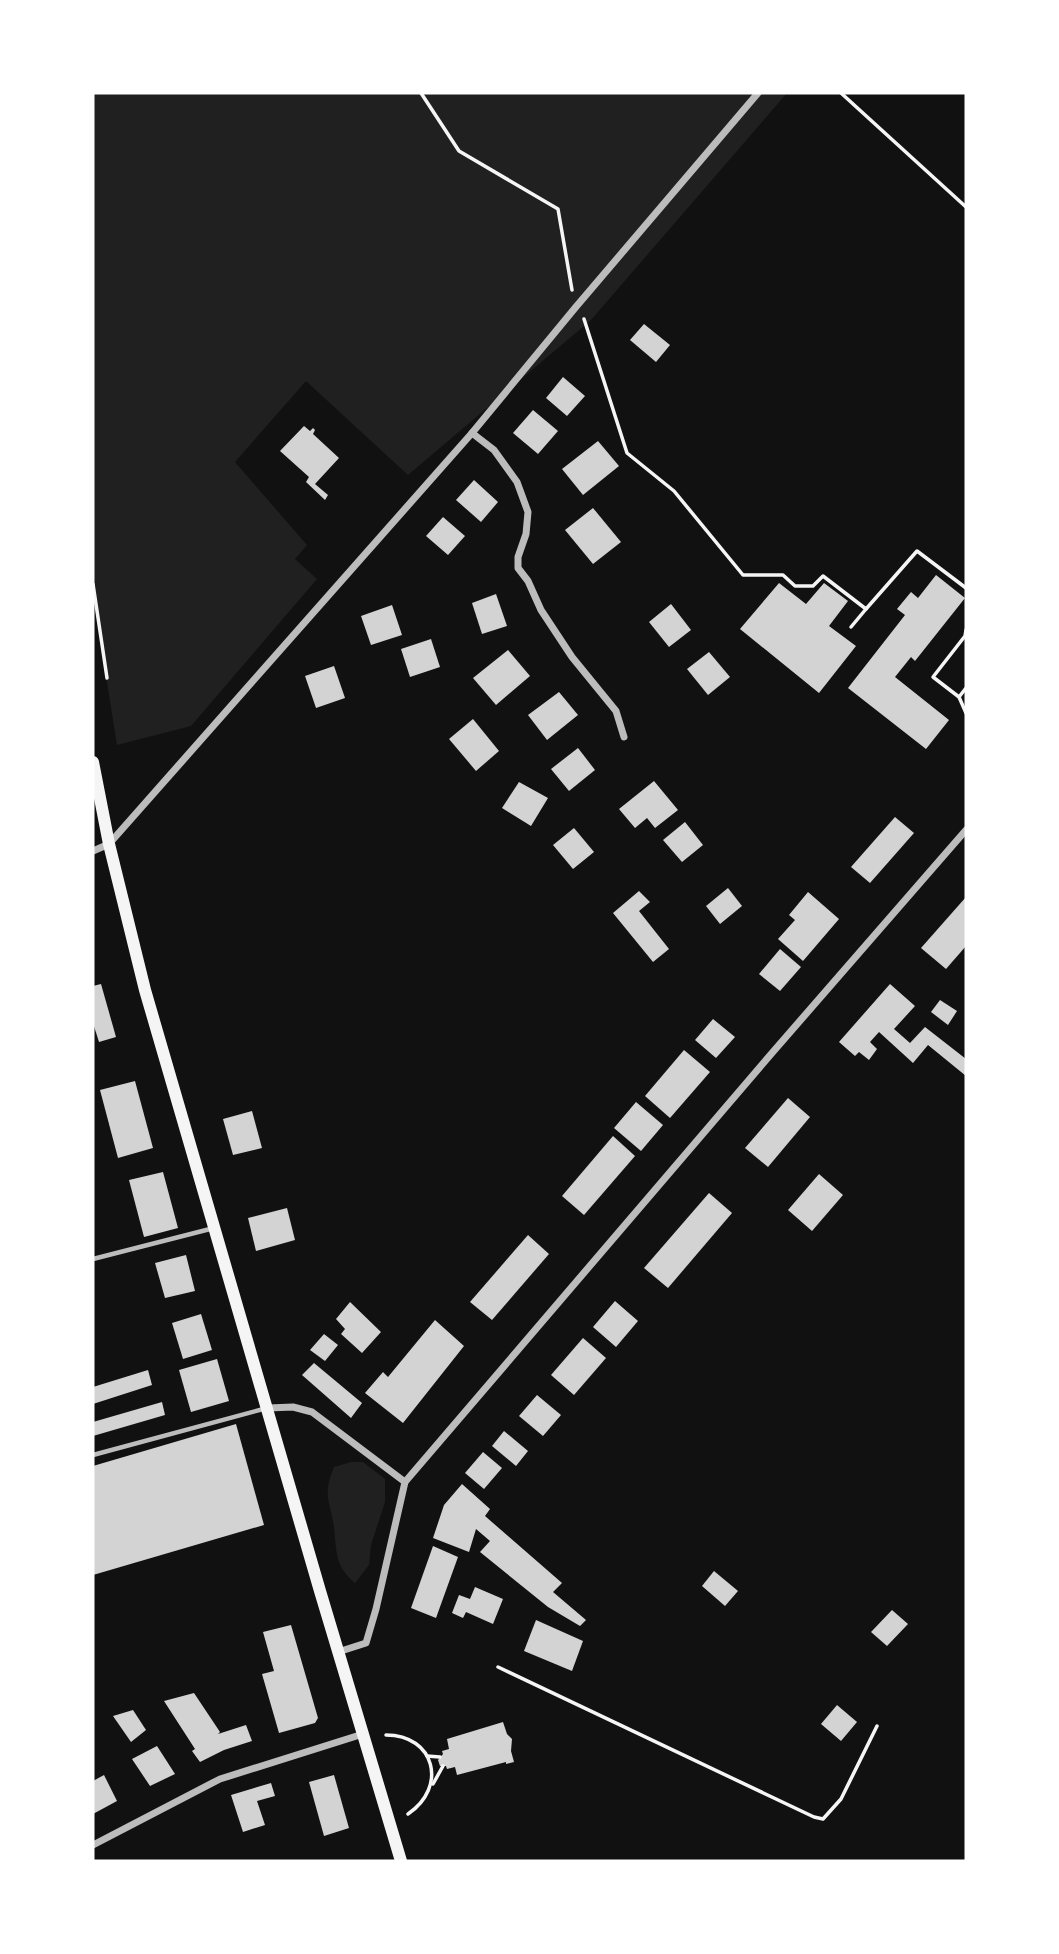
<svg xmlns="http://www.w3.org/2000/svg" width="1059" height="1954" font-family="'PT Sans',sans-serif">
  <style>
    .green { fill: #202020 }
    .building { fill: #d3d3d3 }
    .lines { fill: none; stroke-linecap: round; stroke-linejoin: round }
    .path { stroke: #f5f5f5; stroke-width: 3.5 }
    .service { stroke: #bcbcbc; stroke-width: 4.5 }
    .minor { stroke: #bcbcbc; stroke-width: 7 }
    .secondary { stroke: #f5f5f5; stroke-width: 12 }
  </style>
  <rect width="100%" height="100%" fill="#111"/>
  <g class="green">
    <path d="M 93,93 L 787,93 L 591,320 L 408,475 L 306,381 L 235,462 L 307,545 L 295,559 L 317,579 L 191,726 L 117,745 L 93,595 Z"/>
    <path d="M 351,1462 L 363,1462 L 385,1479 L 385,1502 L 371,1545 L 369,1565 L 355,1583 C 334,1565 337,1552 334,1527 C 330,1499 322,1497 334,1467 Z"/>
  </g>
  <g class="building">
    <path d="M 644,324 L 670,345 L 656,362 L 630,340 Z"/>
    <path d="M 563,377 L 585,396 L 567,416 L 546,398 Z"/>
    <path d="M 533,410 L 558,431 L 538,454 L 513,433 Z"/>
    <path d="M 304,426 L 310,431 L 313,428 L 315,430 L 313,434 L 339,458 L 315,484 L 328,495 L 325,500 L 306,482 L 309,477 L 280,451 Z"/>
    <path d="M 598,441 L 619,466 L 583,495 L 562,469 Z"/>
    <path d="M 474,480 L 498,502 L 481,522 L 456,500 Z"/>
    <path d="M 593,508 L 621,542 L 593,564 L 565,530 Z"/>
    <path d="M 443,517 L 465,536 L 448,555 L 426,536 Z"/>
    <path d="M 936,575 L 965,598 L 915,661 L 911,657 L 895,677 L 949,720 L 926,749 L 848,688 L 905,615 L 897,609 L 911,592 L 918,598 Z"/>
    <path d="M 779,583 L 806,604 L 824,583 L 848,601 L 829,626 L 856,646 L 819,693 L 740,629 Z"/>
    <path d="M 496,594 L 507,626 L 482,634 L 472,603 Z"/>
    <path d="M 671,604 L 691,630 L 669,647 L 649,622 Z"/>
    <path d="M 392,605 L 402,635 L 371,645 L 361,616 Z"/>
    <path d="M 431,639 L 440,667 L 410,677 L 401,649 Z"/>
    <path d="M 508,650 L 530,676 L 496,705 L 473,678 Z"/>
    <path d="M 709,652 L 730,677 L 708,695 L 687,669 Z"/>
    <path d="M 334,666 L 345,698 L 316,708 L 305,676 Z"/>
    <path d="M 559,692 L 578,715 L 547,740 L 528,715 Z"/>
    <path d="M 473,719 L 499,751 L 476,771 L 449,739 Z"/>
    <path d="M 578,748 L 595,770 L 569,791 L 551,769 Z"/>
    <path d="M 654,781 L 678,810 L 655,828 L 647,818 L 635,828 L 619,809 Z"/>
    <path d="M 519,782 L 548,798 L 531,826 L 502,808 Z"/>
    <path d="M 895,817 L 914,833 L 870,883 L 851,867 Z"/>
    <path d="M 685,822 L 703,845 L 682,862 L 663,840 Z"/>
    <path d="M 574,828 L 594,852 L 573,869 L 553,845 Z"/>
    <path d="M 728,888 L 742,906 L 720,924 L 706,906 Z"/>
    <path d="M 639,891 L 650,902 L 639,911 L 669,949 L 653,962 L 613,913 Z"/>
    <path d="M 808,892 L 839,919 L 803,961 L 778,939 L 795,920 L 789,915 Z"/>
    <path d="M 966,897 L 966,946 L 946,969 L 921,948 Z"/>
    <path d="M 780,949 L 801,967 L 780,991 L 759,974 Z"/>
    <path d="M 101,984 L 116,1037 L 99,1042 L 93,1023 L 93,986 Z"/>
    <path d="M 890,984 L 915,1006 L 894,1029 L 910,1043 L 925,1027 L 966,1059 L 966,1076 L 928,1045 L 913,1063 L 879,1032 L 870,1042 L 877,1049 L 869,1060 L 859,1052 L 855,1056 L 839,1042 Z"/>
    <path d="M 940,1000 L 957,1011 L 948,1025 L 931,1012 Z"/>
    <path d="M 713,1019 L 735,1037 L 716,1058 L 695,1040 Z"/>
    <path d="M 684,1050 L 710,1072 L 670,1118 L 645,1096 Z"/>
    <path d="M 135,1081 L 153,1148 L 118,1158 L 100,1090 Z"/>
    <path d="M 788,1098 L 810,1117 L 768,1167 L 745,1148 Z"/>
    <path d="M 636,1102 L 663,1125 L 641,1151 L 614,1128 Z"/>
    <path d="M 252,1111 L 262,1148 L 233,1155 L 223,1119 Z"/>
    <path d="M 613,1136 L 635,1156 L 584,1215 L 562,1196 Z"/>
    <path d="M 163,1172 L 178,1228 L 144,1237 L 129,1180 Z"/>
    <path d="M 819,1174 L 843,1195 L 812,1231 L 788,1210 Z"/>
    <path d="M 709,1193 L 732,1213 L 668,1288 L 644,1268 Z"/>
    <path d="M 287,1208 L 295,1240 L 256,1251 L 248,1218 Z"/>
    <path d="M 528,1235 L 549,1254 L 492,1320 L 470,1302 Z"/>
    <path d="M 186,1255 L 195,1291 L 165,1298 L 155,1263 Z"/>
    <path d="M 615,1301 L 638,1321 L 616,1347 L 593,1327 Z"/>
    <path d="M 350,1302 L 381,1332 L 362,1353 L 341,1334 L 345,1329 L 336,1319 Z"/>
    <path d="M 201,1314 L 212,1350 L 183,1359 L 172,1323 Z"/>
    <path d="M 435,1320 L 464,1346 L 403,1423 L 365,1393 L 383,1372 L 388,1377 Z"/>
    <path d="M 324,1334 L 338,1345 L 325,1361 L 310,1350 Z"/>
    <path d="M 583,1338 L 606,1358 L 574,1395 L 551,1375 Z"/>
    <path d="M 217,1359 L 229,1401 L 191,1412 L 179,1370 Z"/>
    <path d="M 314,1363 L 362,1403 L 351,1418 L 302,1375 Z"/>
    <path d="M 148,1370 L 152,1385 L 93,1404 L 93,1387 Z"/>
    <path d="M 537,1395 L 561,1415 L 543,1436 L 519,1416 Z"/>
    <path d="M 162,1402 L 165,1415 L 93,1436 L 93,1422 Z"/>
    <path d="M 236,1424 L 264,1525 L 93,1575 L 93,1466 Z"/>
    <path d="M 504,1431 L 528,1451 L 516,1466 L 492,1446 Z"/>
    <path d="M 483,1452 L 502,1468 L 484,1489 L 465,1473 Z"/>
    <path d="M 462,1484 L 490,1509 L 485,1516 L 562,1583 L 553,1592 L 586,1620 L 580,1626 L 548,1607 L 480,1552 L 490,1541 L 476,1529 L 469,1552 L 433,1538 L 444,1505 Z"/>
    <path d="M 433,1546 L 458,1557 L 436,1618 L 411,1608 Z"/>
    <path d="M 714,1571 L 738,1591 L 725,1606 L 702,1586 Z"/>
    <path d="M 475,1587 L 503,1599 L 493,1624 L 466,1612 L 463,1618 L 452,1613 L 459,1595 L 470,1599 Z"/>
    <path d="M 892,1610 L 908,1624 L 887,1646 L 871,1632 Z"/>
    <path d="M 536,1620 L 583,1641 L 572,1671 L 524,1651 Z"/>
    <path d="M 291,1625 L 318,1718 L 315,1723 L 279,1733 L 262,1674 L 274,1671 L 263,1632 Z"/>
    <path d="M 194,1693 L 220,1732 L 218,1734 L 246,1725 L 252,1741 L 224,1750 L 200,1762 L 192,1751 L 195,1749 L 164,1701 Z"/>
    <path d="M 837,1705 L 857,1722 L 841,1741 L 821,1724 Z"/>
    <path d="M 133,1710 L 146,1730 L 131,1742 L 113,1716 Z"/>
    <path d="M 503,1722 L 507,1734 L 512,1739 L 511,1751 L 514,1762 L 506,1764 L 506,1762 L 457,1775 L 455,1767 L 447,1769 L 446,1766 L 440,1766 L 438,1760 L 443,1754 L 442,1751 L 449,1749 L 447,1739 Z"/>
    <path d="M 157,1746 L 175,1774 L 150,1786 L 132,1759 Z"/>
    <path d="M 104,1775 L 117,1801 L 93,1814 L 93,1781 Z"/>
    <path d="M 334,1775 L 349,1828 L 324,1836 L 309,1782 Z"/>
    <path d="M 271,1783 L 275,1796 L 257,1801 L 265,1825 L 243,1832 L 231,1795 Z"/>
  </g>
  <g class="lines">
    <g class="path">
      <path d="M 421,93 L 459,151 L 558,209 L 572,290"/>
      <path d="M 841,93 L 966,207"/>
      <path d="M 584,319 L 627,453 L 674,491 L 743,575 L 783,575 L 795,586 L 813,586 L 823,576 L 866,609 L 917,551 L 966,588"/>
      <path d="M 93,584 L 107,678"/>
      <path d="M 851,627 L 866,609"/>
      <path d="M 966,630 L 965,636 L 933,677 L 959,697 L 966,713"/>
      <path d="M 959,697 L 966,688"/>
      <path d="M 498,1667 L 814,1817 L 823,1819 L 841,1799 L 877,1726"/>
      <path d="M 386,1735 C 435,1735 448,1787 408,1814"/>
      <path d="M 427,1756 L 440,1757"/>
      <path d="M 433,1784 L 443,1766"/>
    </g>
    <g class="service">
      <path d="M 93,1259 L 214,1228"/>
      <path d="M 93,1455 L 267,1408"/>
    </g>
    <g class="minor">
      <path d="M 472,433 L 494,450 L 517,482 L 528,512 L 526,534 L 518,557 L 518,568 L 528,581 L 541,610 L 572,657 L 616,711 L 624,737"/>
      <path d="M 93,851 L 109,844 L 472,433 L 575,308 L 758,93"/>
      <path d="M 268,1408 L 293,1407 L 312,1412 L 405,1482"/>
      <path d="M 338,1652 L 366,1643 L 376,1609 L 405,1482 L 772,1053 L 966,830"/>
      <path d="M 93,1845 L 220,1779 L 363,1734"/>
    </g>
    <path class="secondary" d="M 93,762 L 109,844 L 145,990 L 320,1591 L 401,1861"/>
  </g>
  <rect width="1059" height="1954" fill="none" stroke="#ffffff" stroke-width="189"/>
</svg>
